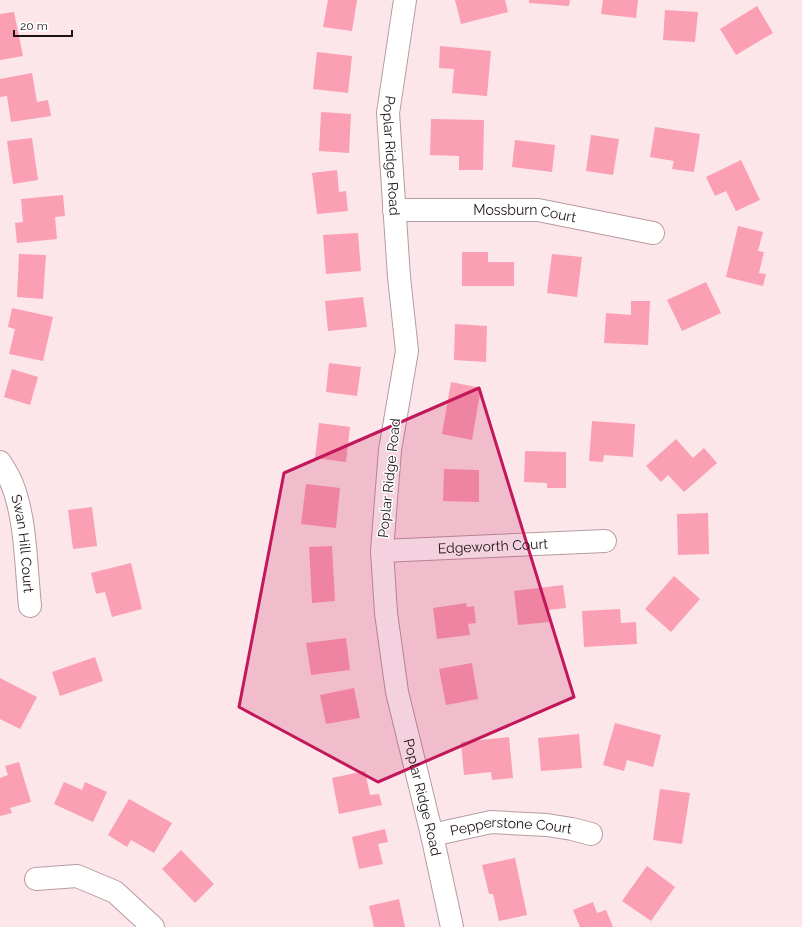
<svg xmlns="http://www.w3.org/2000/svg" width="802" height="927" font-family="Raleway,sans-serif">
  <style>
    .building { fill: #fa9fb4 }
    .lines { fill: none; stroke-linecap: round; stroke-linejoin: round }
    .minor-casing { stroke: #b69ca1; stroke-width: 24 }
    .minor { stroke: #fff; stroke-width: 22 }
    .marked { fill: #c2185b; fill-opacity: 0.2; stroke: #c2185b; stroke-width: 3; stroke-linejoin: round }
    .labels { text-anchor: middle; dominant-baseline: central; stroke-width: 3; stroke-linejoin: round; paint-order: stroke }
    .street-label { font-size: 14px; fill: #1e1416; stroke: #fff }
  </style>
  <rect width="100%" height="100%" fill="#fde6ea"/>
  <g class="building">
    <path d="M 328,0 L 357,0 L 352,31 L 323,27 Z"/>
    <path d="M 455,0 L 505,0 L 508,12 L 461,24 Z"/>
    <path d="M 529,0 L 570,0 L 569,6 L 529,3 Z"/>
    <path d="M 603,0 L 638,0 L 636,18 L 601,14 Z"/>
    <path d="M 757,6 L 773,33 L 736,55 L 720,29 Z"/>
    <path d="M 665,10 L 698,12 L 695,42 L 663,40 Z"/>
    <path d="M 14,12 L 23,56 L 0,60 L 0,14 Z"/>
    <path d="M 440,46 L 491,51 L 487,96 L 452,93 L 454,69 L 439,68 Z"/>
    <path d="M 317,52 L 352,56 L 348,93 L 313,89 Z"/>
    <path d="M 32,73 L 37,102 L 48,100 L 51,116 L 11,122 L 7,96 L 0,97 L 0,79 Z"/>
    <path d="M 321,112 L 351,114 L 349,153 L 319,151 Z"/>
    <path d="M 431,119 L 484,120 L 483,170 L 459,170 L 459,156 L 430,155 Z"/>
    <path d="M 655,127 L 700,134 L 694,172 L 672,169 L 674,161 L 650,157 Z"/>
    <path d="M 591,135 L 619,139 L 613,175 L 586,171 Z"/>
    <path d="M 32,138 L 38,180 L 13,184 L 7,141 Z"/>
    <path d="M 515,140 L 555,145 L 552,172 L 512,167 Z"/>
    <path d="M 741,160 L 760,200 L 736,211 L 726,191 L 715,196 L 706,177 Z"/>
    <path d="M 337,170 L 339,192 L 346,191 L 348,211 L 317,214 L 312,173 Z"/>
    <path d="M 63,195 L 65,216 L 55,217 L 57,239 L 17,243 L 15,223 L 23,222 L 21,199 Z"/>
    <path d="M 738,226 L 763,232 L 758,251 L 764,252 L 759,273 L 766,274 L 763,286 L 726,277 Z"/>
    <path d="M 358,233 L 361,271 L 326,274 L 323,235 Z"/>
    <path d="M 462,252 L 488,252 L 488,262 L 514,262 L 514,286 L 462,286 Z"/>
    <path d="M 19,254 L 46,255 L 43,299 L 17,297 Z"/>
    <path d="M 552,254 L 582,257 L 577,297 L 547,293 Z"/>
    <path d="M 706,282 L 721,313 L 682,331 L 667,300 Z"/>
    <path d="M 363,297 L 367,327 L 328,331 L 325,301 Z"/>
    <path d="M 631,301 L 650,301 L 648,345 L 604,343 L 606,313 L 631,315 Z"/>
    <path d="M 12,308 L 53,317 L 43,361 L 9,354 L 15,329 L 8,327 Z"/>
    <path d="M 455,324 L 487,326 L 486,362 L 454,360 Z"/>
    <path d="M 329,363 L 361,367 L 357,396 L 326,392 Z"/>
    <path d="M 12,369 L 38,377 L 30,405 L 4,397 Z"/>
    <path d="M 451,382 L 481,388 L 472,440 L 442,434 Z"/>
    <path d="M 592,421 L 635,424 L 633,457 L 604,455 L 603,462 L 589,461 Z"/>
    <path d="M 319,423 L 350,427 L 346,462 L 315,458 Z"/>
    <path d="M 676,439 L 693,458 L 704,448 L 717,463 L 684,492 L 668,475 L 661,482 L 646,466 Z"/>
    <path d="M 525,451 L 566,452 L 566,488 L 547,488 L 547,483 L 524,482 Z"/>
    <path d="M 444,469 L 479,470 L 479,502 L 443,501 Z"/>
    <path d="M 306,484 L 340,488 L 336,528 L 301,524 Z"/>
    <path d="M 92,507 L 97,546 L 73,549 L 68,510 Z"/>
    <path d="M 708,513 L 709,554 L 678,555 L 677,514 Z"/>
    <path d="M 332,546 L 335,601 L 312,603 L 309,547 Z"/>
    <path d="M 131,563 L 142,609 L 112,617 L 105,592 L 96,594 L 91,573 Z"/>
    <path d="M 674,576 L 700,599 L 671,632 L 645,609 Z"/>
    <path d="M 563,585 L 566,608 L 548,610 L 549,622 L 518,625 L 514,591 Z"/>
    <path d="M 466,603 L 467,607 L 474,606 L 476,623 L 468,624 L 470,635 L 437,639 L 433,608 Z"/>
    <path d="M 620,609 L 621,623 L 636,622 L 637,644 L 584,647 L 582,611 Z"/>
    <path d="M 346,638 L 350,670 L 311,675 L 306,643 Z"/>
    <path d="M 95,657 L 103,681 L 60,696 L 52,672 Z"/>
    <path d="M 472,663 L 478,699 L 446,705 L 439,669 Z"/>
    <path d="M 0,678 L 37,697 L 20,729 L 0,719 Z"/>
    <path d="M 354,688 L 360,718 L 326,724 L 320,695 Z"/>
    <path d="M 615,723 L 661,735 L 653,767 L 627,760 L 624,771 L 603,765 Z"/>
    <path d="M 579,734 L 582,768 L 541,771 L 538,738 Z"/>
    <path d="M 509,737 L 513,778 L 492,780 L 491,772 L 464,775 L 461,742 Z"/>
    <path d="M 19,762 L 31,802 L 10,808 L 12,813 L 0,816 L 0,778 L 8,775 L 5,766 Z"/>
    <path d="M 365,771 L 370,795 L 379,794 L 382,805 L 339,814 L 332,778 Z"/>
    <path d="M 64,782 L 82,790 L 85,782 L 107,792 L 93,822 L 54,804 Z"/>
    <path d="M 660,789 L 690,793 L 682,844 L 653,840 Z"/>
    <path d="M 129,799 L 172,823 L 154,853 L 131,840 L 127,847 L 108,835 Z"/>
    <path d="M 385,829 L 388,842 L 378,844 L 383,864 L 359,869 L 352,837 Z"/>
    <path d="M 181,850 L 214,884 L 195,903 L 162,869 Z"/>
    <path d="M 515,858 L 527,915 L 499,921 L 493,894 L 489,894 L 482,865 Z"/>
    <path d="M 647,866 L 675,887 L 651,921 L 622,901 Z"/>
    <path d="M 399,899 L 405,927 L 374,927 L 369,906 Z"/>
    <path d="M 593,902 L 597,913 L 606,910 L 613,927 L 580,927 L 573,910 Z"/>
  </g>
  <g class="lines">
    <defs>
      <g id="minor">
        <path id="s1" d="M 405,0 L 388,113 L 399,277 L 407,351 L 390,450 L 382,551 L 386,613 L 397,692 L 432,835 L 452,927"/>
        <path id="s2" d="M 394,210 L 538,210 L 653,233"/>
        <path id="s3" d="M 0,462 C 4,469 9,476 12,484 C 26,518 26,568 30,606"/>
        <path id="s4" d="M 382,551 L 605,541"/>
        <path id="s5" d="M 432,835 L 491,822 L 547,825 L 572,829 L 591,834"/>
        <path d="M 36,879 L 77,876 L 115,892 L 153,927"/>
      </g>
    </defs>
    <use href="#minor" class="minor-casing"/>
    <use href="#minor" class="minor"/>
  </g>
  <path class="marked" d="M 479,388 L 574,697 L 378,782 L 239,707 L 284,473 Z"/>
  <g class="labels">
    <g class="street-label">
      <text stroke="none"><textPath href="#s1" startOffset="157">Poplar Ridge Road</textPath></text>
      <text stroke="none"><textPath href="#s2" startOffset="131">Mossburn Court</textPath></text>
      <text transform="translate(389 478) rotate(-84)">Poplar Ridge Road</text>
      <text stroke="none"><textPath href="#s3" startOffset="86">Swan Hill Court</textPath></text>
      <text stroke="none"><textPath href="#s4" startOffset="111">Edgeworth Court</textPath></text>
      <text stroke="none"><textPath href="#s1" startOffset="805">Poplar Ridge Road</textPath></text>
      <text stroke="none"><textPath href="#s5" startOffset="80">Pepperstone Court</textPath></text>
    </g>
  </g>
  <path d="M14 30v6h58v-6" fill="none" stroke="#1e1416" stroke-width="2"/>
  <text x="20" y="30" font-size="12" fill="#1e1416" stroke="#ffffff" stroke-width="3" paint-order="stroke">20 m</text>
</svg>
